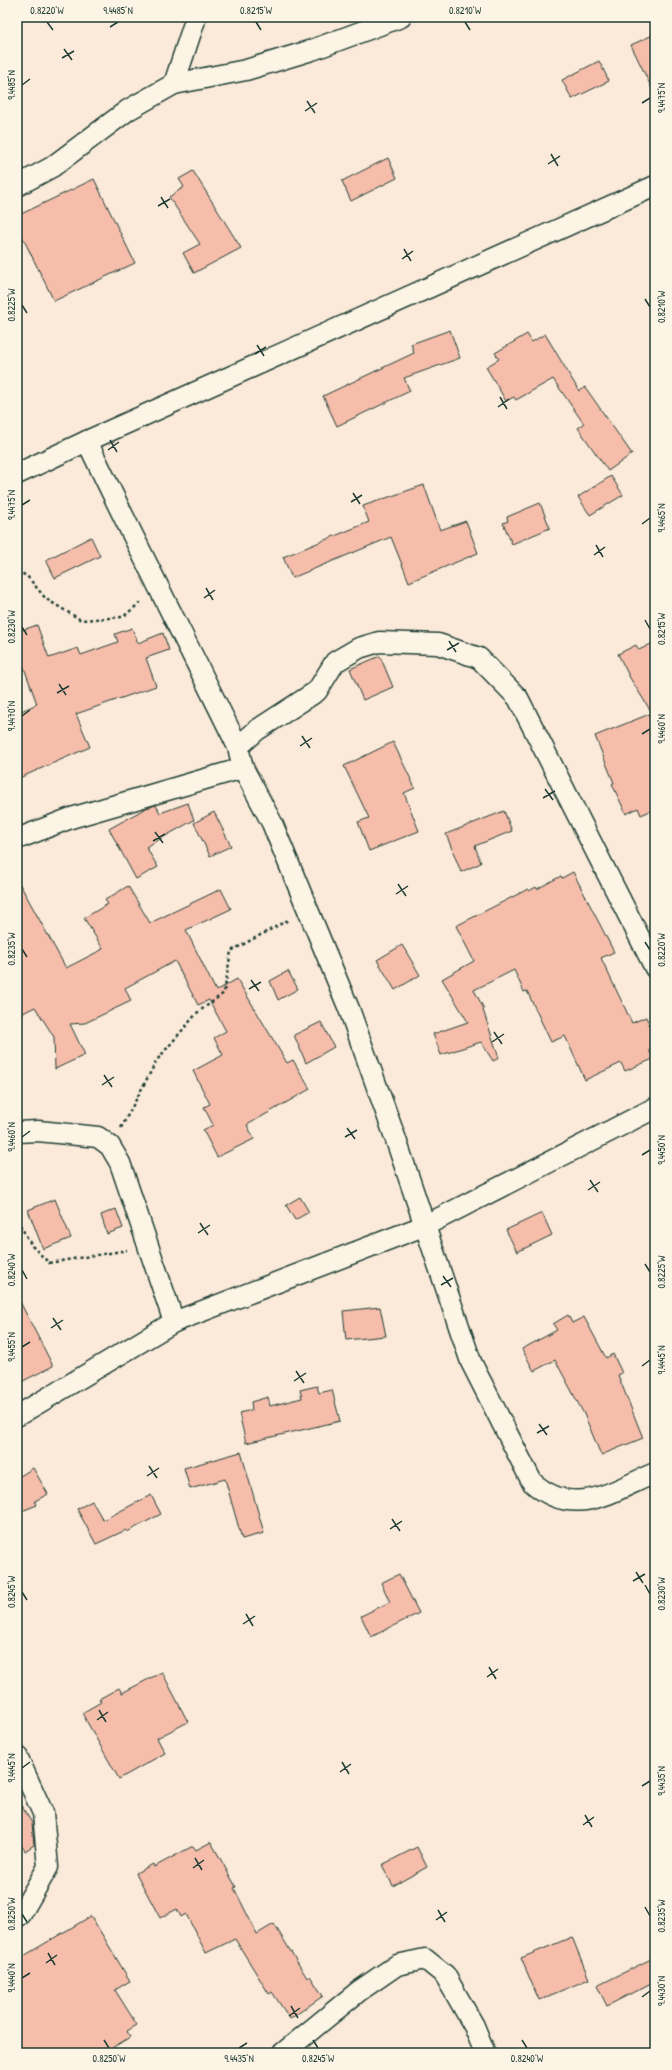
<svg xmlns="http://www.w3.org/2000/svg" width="672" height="2070" font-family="'Patrick Hand',sans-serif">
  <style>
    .building { fill: #f6bdab; stroke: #1f3d34 }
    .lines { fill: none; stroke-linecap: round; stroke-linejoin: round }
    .street-casing { stroke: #1f3d34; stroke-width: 23 }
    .path { stroke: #1f3d34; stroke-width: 2.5; stroke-dasharray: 3 3; stroke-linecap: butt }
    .street { stroke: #fcf5e5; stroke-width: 20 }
    .ticks { fill: none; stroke: #1f3d34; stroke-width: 1.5 }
    .neatline { fill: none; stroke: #1f3d34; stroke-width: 1.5 }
    .ticks-label { font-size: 10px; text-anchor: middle; fill: #1f3d34 }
  </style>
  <rect width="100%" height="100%" fill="#fbead9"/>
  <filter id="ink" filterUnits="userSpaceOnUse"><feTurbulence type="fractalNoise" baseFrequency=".025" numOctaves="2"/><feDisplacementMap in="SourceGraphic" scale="8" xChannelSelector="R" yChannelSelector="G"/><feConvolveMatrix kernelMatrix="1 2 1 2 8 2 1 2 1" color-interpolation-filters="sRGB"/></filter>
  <g filter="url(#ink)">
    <g class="building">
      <path d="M 655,34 L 655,95 L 631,45 Z"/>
      <path d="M 599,61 L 609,81 L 572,99 L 562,80 Z"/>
      <path d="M 388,158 L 397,178 L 351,201 L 342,181 Z"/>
      <path d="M 193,171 L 241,248 L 194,273 L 183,253 L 200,244 L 169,197 L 184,187 L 179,179 Z"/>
      <path d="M 94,179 L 135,263 L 54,301 L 17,226 L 17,216 Z"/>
      <path d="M 450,330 L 460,358 L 404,378 L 410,391 L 337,426 L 323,396 L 414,353 L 411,344 Z"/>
      <path d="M 527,334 L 532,342 L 545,334 L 579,391 L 585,387 L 632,454 L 608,471 L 578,428 L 584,424 L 553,379 L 516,400 L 514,397 L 506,401 L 486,367 L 499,359 L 495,353 Z"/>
      <path d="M 611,476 L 623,495 L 590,515 L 578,497 Z"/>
      <path d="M 424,485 L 440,530 L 466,521 L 478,553 L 409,582 L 391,537 L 292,578 L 283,557 L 369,522 L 363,506 Z"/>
      <path d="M 540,503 L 550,528 L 512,544 L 503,523 L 508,521 L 507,517 Z"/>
      <path d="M 91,537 L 100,556 L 55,578 L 46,560 Z"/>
      <path d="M 37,625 L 49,658 L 78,648 L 81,655 L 118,642 L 115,634 L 132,628 L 138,643 L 163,633 L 169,650 L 146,658 L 156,686 L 76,714 L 90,747 L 17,779 L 17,713 L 37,704 L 17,648 L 17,632 Z"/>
      <path d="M 655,642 L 655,809 L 641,815 L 638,808 L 626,814 L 612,784 L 614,783 L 595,736 L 652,713 L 630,678 L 618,654 L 636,645 L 639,650 Z"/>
      <path d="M 380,656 L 393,687 L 363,700 L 350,669 Z"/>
      <path d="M 393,742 L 415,788 L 404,793 L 419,831 L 369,851 L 358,822 L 369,818 L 344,766 Z"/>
      <path d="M 188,803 L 194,820 L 146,847 L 158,867 L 136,879 L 109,829 L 146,808 L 156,805 L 160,813 Z"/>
      <path d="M 504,811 L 512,831 L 475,846 L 481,863 L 461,872 L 446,834 Z"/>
      <path d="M 214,812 L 231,846 L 210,856 L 194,823 Z"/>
      <path d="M 573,872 L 614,952 L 601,958 L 632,1023 L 646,1017 L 655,1037 L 655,1047 L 649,1050 L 653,1059 L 625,1071 L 621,1063 L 585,1080 L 565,1036 L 551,1042 L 527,991 L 524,992 L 514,970 L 474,990 L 484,1009 L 483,1010 L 499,1058 L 493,1061 L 481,1042 L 441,1055 L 433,1034 L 468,1022 L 442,979 L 474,961 L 456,926 L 528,889 L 529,891 L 536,887 L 537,889 L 561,876 L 562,878 Z"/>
      <path d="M 17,879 L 66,968 L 103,949 L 84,918 L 108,904 L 105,900 L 128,886 L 150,923 L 221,889 L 231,909 L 186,930 L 216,991 L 237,979 L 287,1063 L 293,1060 L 310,1089 L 247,1125 L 254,1139 L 217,1157 L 203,1130 L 213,1125 L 204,1107 L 210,1104 L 193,1071 L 223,1055 L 214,1038 L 226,1031 L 209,1000 L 198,1005 L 175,961 L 125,988 L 131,1001 L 85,1023 L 70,1024 L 85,1055 L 55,1069 L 54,1037 L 35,1007 L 17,1016 Z"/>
      <path d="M 402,945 L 420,975 L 395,990 L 377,960 Z"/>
      <path d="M 288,971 L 298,989 L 278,1000 L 270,981 Z"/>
      <path d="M 321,1022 L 334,1047 L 306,1063 L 294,1035 Z"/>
      <path d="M 300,1197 L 309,1212 L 295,1220 L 286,1205 Z"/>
      <path d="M 55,1199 L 71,1238 L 43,1249 L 28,1210 Z"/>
      <path d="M 116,1209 L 123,1228 L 107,1234 L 101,1215 Z"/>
      <path d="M 542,1213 L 552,1235 L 517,1252 L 506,1230 Z"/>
      <path d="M 17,1296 L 53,1366 L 17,1384 Z"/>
      <path d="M 380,1307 L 386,1336 L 346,1340 L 343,1311 Z"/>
      <path d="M 568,1315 L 572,1323 L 584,1317 L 606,1358 L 613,1354 L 622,1373 L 618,1375 L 643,1438 L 601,1455 L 584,1414 L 555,1360 L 534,1371 L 522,1349 L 557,1330 L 553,1324 Z"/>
      <path d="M 317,1386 L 319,1393 L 332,1390 L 340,1421 L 246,1443 L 239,1413 L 252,1410 L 251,1402 L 268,1397 L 270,1406 L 302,1398 L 300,1390 Z"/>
      <path d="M 241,1452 L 264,1533 L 242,1539 L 225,1479 L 190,1489 L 184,1468 Z"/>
      <path d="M 33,1468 L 48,1494 L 35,1501 L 37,1505 L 17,1513 L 17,1478 Z"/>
      <path d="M 151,1495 L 161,1514 L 127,1532 L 126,1530 L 96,1544 L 77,1509 L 92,1501 L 103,1520 Z"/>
      <path d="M 399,1574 L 419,1613 L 371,1637 L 361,1616 L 390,1602 L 381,1583 Z"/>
      <path d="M 162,1672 L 188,1722 L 157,1738 L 165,1753 L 119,1779 L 82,1713 L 101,1702 L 99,1699 L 119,1688 L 122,1693 Z"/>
      <path d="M 17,1799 L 32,1823 L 34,1845 L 25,1851 L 17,1839 Z"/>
      <path d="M 211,1842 L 236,1887 L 234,1888 L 257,1934 L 274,1924 L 307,1978 L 310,1976 L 323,1996 L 290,2019 L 272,1992 L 269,1994 L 235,1939 L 206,1953 L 186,1914 L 181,1917 L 177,1909 L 160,1918 L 136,1873 L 153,1864 L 154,1867 L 193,1846 L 196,1850 Z"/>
      <path d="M 417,1847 L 427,1867 L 393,1886 L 382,1865 Z"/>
      <path d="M 91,1916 L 130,1981 L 115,1990 L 137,2025 L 127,2031 L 130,2037 L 104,2053 L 17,2053 L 17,1960 Z"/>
      <path d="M 572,1937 L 589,1979 L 539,2000 L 521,1958 Z"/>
      <path d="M 655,1957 L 655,1981 L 607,2006 L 597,1986 Z"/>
    </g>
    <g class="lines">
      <defs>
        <g id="street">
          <path d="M 196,17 L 174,84 L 246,70 L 312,50 L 401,17"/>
          <path d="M 17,186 L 52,167 L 128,110 L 174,84"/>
          <path d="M 87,441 C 136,544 188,645 238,747 L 243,768 L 272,823 L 349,1009 L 395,1137 L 471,1362 L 532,1482 C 574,1520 612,1491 655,1473"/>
          <path d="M 17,474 L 87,441 L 655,186"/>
          <path d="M 238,747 L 257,730 L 317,691 L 335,662 L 359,648 L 379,642 L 438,644 L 479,658 L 518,698 L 655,968"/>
          <path d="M 17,839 L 71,818 L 243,768"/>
          <path d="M 17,1132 L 38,1131 L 98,1137 L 110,1146 L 120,1163 L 174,1322"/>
          <path d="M 17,1416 L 174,1322 L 426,1225 L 655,1108"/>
          <path d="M 17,1756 L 43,1813 L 48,1867 L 21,1914 L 17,1917"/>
          <path d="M 283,2053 L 359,1991 L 397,1965 L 425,1959 L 445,1975 L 474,2026 L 485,2053"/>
        </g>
      </defs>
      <use href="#street" class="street-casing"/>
      <g class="path">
        <path d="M 17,571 L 27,576 L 46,599 L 81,620 L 123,617 L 142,601"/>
        <path d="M 121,1128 L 157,1060 L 197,1013 L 224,993 L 231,951 L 290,919"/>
        <path d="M 17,1220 L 32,1246 L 49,1263 L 127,1250"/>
      </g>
      <use href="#street" class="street"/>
    </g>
  </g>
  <path class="ticks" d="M 47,22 L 53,30M 256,22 L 261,30M 465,22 L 470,30M 110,27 L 118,22M 64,49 L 72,60M 62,58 L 74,51M 22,85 L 30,79M 307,101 L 315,113M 642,103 L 650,98M 305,111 L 317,103M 551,154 L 558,166M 548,164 L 560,156M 161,197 L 168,208M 158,206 L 170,199M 404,249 L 411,261M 402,259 L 413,251M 645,299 L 650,307M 22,305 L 27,313M 257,345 L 264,356M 255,354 L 266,347M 500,397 L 507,409M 498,407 L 509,399M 110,440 L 117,452M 108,450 L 119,442M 353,493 L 360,504M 351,502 L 362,495M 22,505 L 30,500M 642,524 L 650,518M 596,545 L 603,557M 594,555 L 605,547M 206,588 L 213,600M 204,598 L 215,590M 645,620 L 650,629M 22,627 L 27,635M 449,641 L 456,652M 447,650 L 459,643M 59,684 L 66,695M 57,693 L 69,686M 22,716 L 30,710M 642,734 L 650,729M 302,736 L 310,748M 300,746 L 312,738M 545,789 L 553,800M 543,798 L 555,791M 155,832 L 163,843M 153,841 L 165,834M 398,884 L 406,896M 396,894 L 408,886M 645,942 L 650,950M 22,949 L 27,957M 251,980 L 259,991M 249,989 L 261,982M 494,1032 L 502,1044M 492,1042 L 504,1034M 104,1075 L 112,1087M 102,1085 L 114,1077M 347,1128 L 355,1139M 22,1137 L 30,1131M 345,1137 L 357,1130M 642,1155 L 650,1150M 590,1180 L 598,1192M 588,1190 L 600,1182M 200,1223 L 208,1235M 198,1233 L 210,1225M 645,1264 L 650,1272M 22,1270 L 27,1279M 443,1276 L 451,1287M 441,1285 L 453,1278M 53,1318 L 61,1330M 51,1328 L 63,1320M 22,1347 L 30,1342M 642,1366 L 650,1360M 296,1371 L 304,1383M 294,1381 L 306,1373M 539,1424 L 547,1435M 537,1433 L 549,1426M 149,1466 L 157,1478M 147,1476 L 159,1468M 392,1519 L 400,1531M 390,1529 L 402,1521M 636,1572 L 643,1583M 633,1581 L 645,1574M 645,1585 L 650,1594M 22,1592 L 27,1600M 246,1614 L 253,1626M 243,1624 L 255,1616M 489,1667 L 496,1679M 487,1677 L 498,1669M 99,1710 L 106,1722M 97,1720 L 108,1712M 342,1762 L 349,1774M 22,1768 L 30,1762M 340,1772 L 351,1764M 642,1786 L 650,1781M 585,1815 L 592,1827M 583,1825 L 594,1817M 195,1858 L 202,1870M 193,1868 L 204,1860M 645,1907 L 650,1916M 438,1910 L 445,1922M 22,1914 L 27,1922M 436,1920 L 447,1912M 48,1953 L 55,1965M 46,1963 L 57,1955M 22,1978 L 30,1973M 642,1997 L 650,1991M 291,2006 L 298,2018M 289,2016 L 300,2008M 104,2040 L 109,2048M 313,2040 L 318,2048M 522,2040 L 527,2048M 239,2048 L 247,2043"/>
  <rect width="672" height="2070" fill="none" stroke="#fcf5e5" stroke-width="44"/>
  <rect x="22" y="22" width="628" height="2026" class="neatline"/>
  <g class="ticks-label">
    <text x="47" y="14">0.8220°W</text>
    <text x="118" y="14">9.4485°N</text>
    <text x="256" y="14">0.8215°W</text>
    <text x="465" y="14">0.8210°W</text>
    <text transform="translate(11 85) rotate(-90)" y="4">9.4485°N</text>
    <text transform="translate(661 98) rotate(-90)" y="4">9.4475°N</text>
    <text transform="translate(11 305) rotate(-90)" y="4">0.8225°W</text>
    <text transform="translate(661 307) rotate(-90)" y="4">0.8210°W</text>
    <text transform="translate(11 505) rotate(-90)" y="4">9.4475°N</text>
    <text transform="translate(661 518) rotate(-90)" y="4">9.4465°N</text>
    <text transform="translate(11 627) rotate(-90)" y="4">0.8230°W</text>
    <text transform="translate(661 629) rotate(-90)" y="4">0.8215°W</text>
    <text transform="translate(11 716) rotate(-90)" y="4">9.4470°N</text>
    <text transform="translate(661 729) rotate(-90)" y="4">9.4460°N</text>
    <text transform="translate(11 949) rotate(-90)" y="4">0.8235°W</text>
    <text transform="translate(661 950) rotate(-90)" y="4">0.8220°W</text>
    <text transform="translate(11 1137) rotate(-90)" y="4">9.4460°N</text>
    <text transform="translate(661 1150) rotate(-90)" y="4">9.4450°N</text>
    <text transform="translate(11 1270) rotate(-90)" y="4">0.8240°W</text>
    <text transform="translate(661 1272) rotate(-90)" y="4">0.8225°W</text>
    <text transform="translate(11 1347) rotate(-90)" y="4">9.4455°N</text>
    <text transform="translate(661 1360) rotate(-90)" y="4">9.4445°N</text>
    <text transform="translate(11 1592) rotate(-90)" y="4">0.8245°W</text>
    <text transform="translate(661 1594) rotate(-90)" y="4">0.8230°W</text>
    <text transform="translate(11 1768) rotate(-90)" y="4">9.4445°N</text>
    <text transform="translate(661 1781) rotate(-90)" y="4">9.4435°N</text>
    <text transform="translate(11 1914) rotate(-90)" y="4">0.8250°W</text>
    <text transform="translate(661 1916) rotate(-90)" y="4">0.8235°W</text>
    <text transform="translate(11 1978) rotate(-90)" y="4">9.4440°N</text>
    <text transform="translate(661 1991) rotate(-90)" y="4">9.4430°N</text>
    <text x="109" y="2062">0.8250°W</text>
    <text x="239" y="2062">9.4435°N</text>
    <text x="318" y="2062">0.8245°W</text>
    <text x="527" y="2062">0.8240°W</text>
  </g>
</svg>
